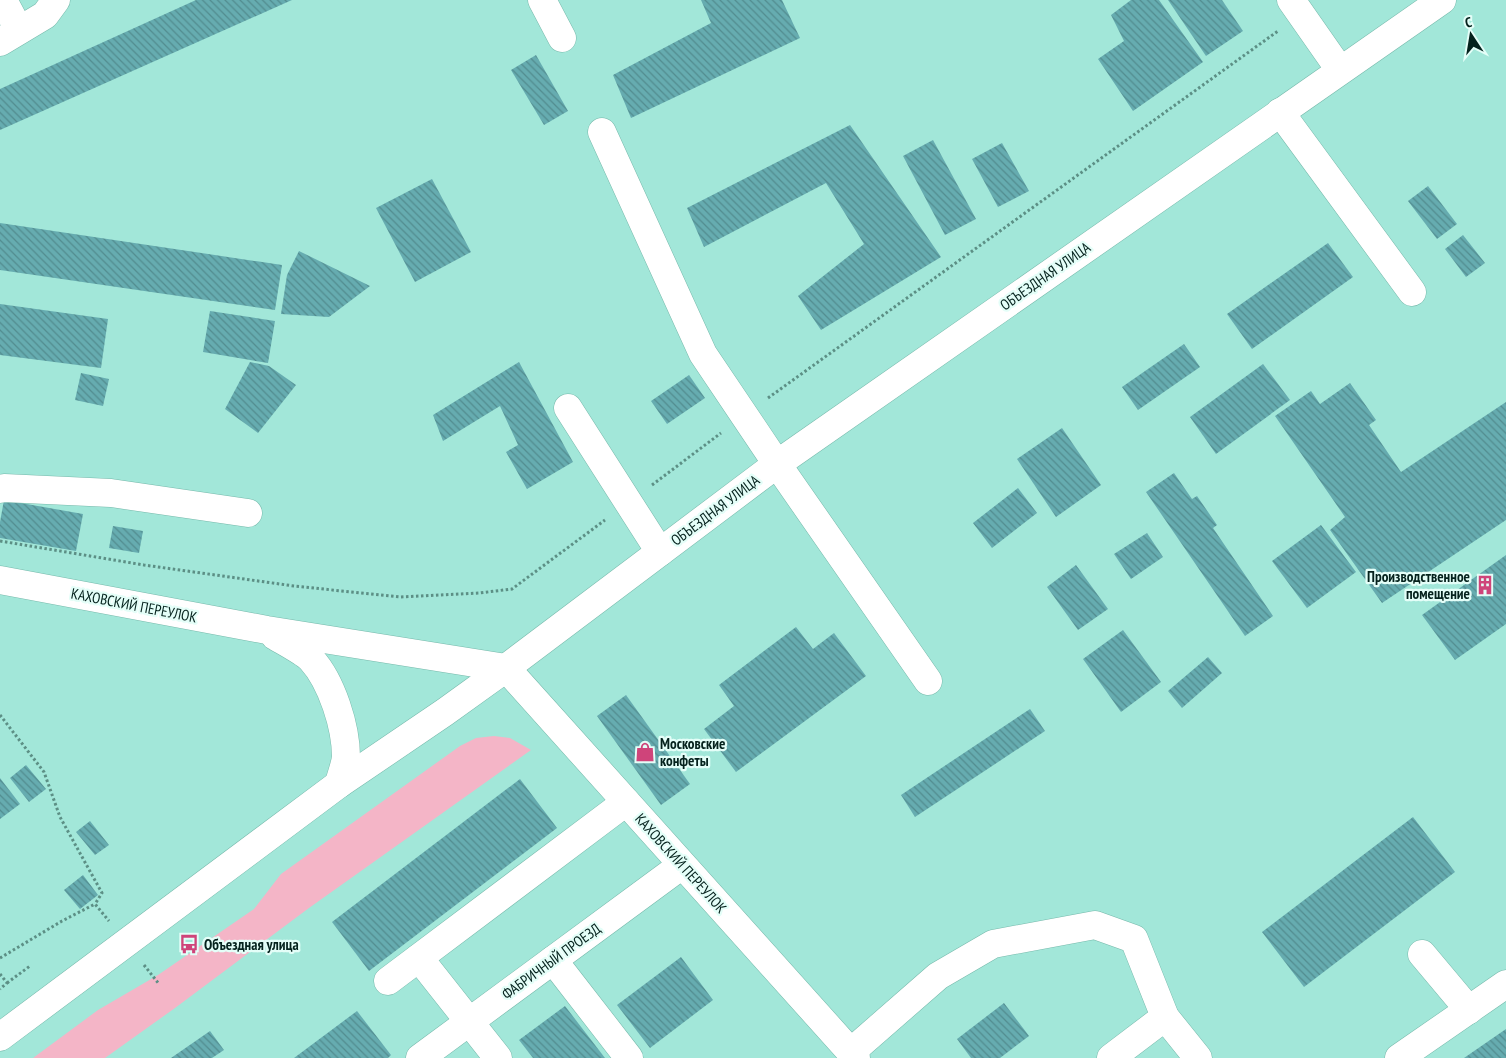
<svg xmlns="http://www.w3.org/2000/svg" width="1506" height="1058" font-family="'PT Sans Narrow',sans-serif">
  <style>
    .grass { fill: #f4b5c7 }
    .building { fill: url(#building-back-hatch) }
    .lines { fill: none; stroke-linecap: round; stroke-linejoin: round }
    .minor-casing { stroke: #76b9ab; stroke-width: 29 }
    .major-casing { stroke: #76b9ab; stroke-width: 29 }
    .path { stroke: #5c8f85; stroke-width: 3; stroke-dasharray: 2.5 2.5; stroke-linecap: butt }
    .minor { stroke: #fff; stroke-width: 28 }
    .major { stroke: #fff; stroke-width: 28 }
    .labels { text-anchor: middle; dominant-baseline: central; stroke-width: 4.5; stroke-linejoin: round; paint-order: stroke }
    .street-label { font-size: 15px; fill: #05221d; stroke: #e4fef8 }
    .poi-label { font-size: 15px; font-weight: bold; fill: #05221d; stroke: #e4fef8; text-anchor: start }
  </style>
  <defs>
    <pattern id="building-back-hatch" width="6" height="6" patternUnits="userSpaceOnUse" patternTransform="scale(1.25)"><rect width="6" height="6" fill="#66acb0"/><path d="M-1 5l2 2M0 0l6 6M5-1l2 2" fill="none" stroke="#528c8f"/></pattern>
  </defs>
  <rect width="100%" height="100%" fill="#a2e7d9"/>
  <path class="grass" d="M 494,736 L 510,738 L 531,750 L 309,908 L 175,1008 L 105,1058 L 33,1058 L 98,1010 L 158,975 L 254,909 L 281,874 L 460,746 L 476,738 Z"/>
  <g class="building">
    <path d="M 196,0 L 292,0 L 0,130 L 0,89 Z"/>
    <path d="M 701,0 L 782,0 L 800,38 L 631,118 L 613,75 L 711,23 Z"/>
    <path d="M 1131,0 L 1159,0 L 1203,62 L 1133,111 L 1098,59 L 1124,41 L 1111,15 Z"/>
    <path d="M 1168,0 L 1222,0 L 1243,31 L 1206,56 Z"/>
    <path d="M 536,55 L 568,111 L 544,125 L 511,70 Z"/>
    <path d="M 850,125 L 941,257 L 821,330 L 798,296 L 864,244 L 826,183 L 704,247 L 687,208 Z"/>
    <path d="M 933,140 L 976,219 L 945,235 L 903,156 Z"/>
    <path d="M 1002,143 L 1029,191 L 998,207 L 972,159 Z"/>
    <path d="M 432,179 L 471,252 L 415,282 L 376,208 Z"/>
    <path d="M 1428,186 L 1457,224 L 1437,239 L 1408,201 Z"/>
    <path d="M 0,223 L 282,265 L 275,310 L 0,270 Z"/>
    <path d="M 1463,235 L 1485,263 L 1466,277 L 1445,249 Z"/>
    <path d="M 1328,243 L 1353,277 L 1252,349 L 1227,314 Z"/>
    <path d="M 299,251 L 370,286 L 329,317 L 281,314 L 287,275 Z"/>
    <path d="M 0,304 L 108,319 L 101,368 L 0,355 Z"/>
    <path d="M 210,311 L 275,321 L 268,363 L 203,352 Z"/>
    <path d="M 1184,344 L 1200,367 L 1138,410 L 1122,387 Z"/>
    <path d="M 250,362 L 269,366 L 296,385 L 258,433 L 225,409 Z"/>
    <path d="M 519,362 L 573,462 L 527,489 L 506,452 L 518,445 L 500,406 L 443,441 L 433,415 Z"/>
    <path d="M 1263,364 L 1290,400 L 1216,454 L 1190,417 Z"/>
    <path d="M 81,373 L 109,379 L 103,406 L 75,400 Z"/>
    <path d="M 689,375 L 705,398 L 667,424 L 651,401 Z"/>
    <path d="M 1350,383 L 1376,420 L 1369,425 L 1401,472 L 1506,402 L 1506,520 L 1382,603 L 1330,530 L 1345,517 L 1275,416 L 1311,391 L 1320,404 Z"/>
    <path d="M 1062,428 L 1101,485 L 1056,517 L 1017,459 Z"/>
    <path d="M 1174,473 L 1192,499 L 1197,496 L 1217,525 L 1213,528 L 1273,616 L 1245,636 L 1146,492 Z"/>
    <path d="M 1018,488 L 1037,513 L 992,548 L 973,523 Z"/>
    <path d="M 4,500 L 83,514 L 76,551 L 0,538 L 0,522 Z"/>
    <path d="M 1321,525 L 1356,572 L 1307,608 L 1272,561 Z"/>
    <path d="M 113,526 L 143,531 L 139,553 L 109,548 Z"/>
    <path d="M 1147,533 L 1163,557 L 1131,579 L 1114,554 Z"/>
    <path d="M 1506,555 L 1506,624 L 1455,660 L 1422,615 Z"/>
    <path d="M 1076,565 L 1108,609 L 1078,630 L 1047,587 Z"/>
    <path d="M 796,627 L 813,649 L 834,633 L 866,676 L 736,772 L 704,729 L 734,706 L 719,685 Z"/>
    <path d="M 1123,630 L 1161,682 L 1121,712 L 1083,659 Z"/>
    <path d="M 1208,657 L 1222,673 L 1182,708 L 1168,691 Z"/>
    <path d="M 626,695 L 690,784 L 661,805 L 597,716 Z"/>
    <path d="M 1030,709 L 1045,731 L 915,817 L 901,795 Z"/>
    <path d="M 26,765 L 46,789 L 29,802 L 10,778 Z"/>
    <path d="M 0,778 L 20,804 L 0,819 Z"/>
    <path d="M 520,779 L 557,828 L 369,971 L 332,922 Z"/>
    <path d="M 1413,817 L 1455,872 L 1304,987 L 1262,932 Z"/>
    <path d="M 90,821 L 109,845 L 95,855 L 76,832 Z"/>
    <path d="M 83,875 L 98,895 L 80,909 L 64,890 Z"/>
    <path d="M 681,957 L 713,1000 L 650,1048 L 617,1005 Z"/>
    <path d="M 1004,1003 L 1029,1036 L 1000,1058 L 971,1058 L 957,1039 Z"/>
    <path d="M 565,1006 L 605,1058 L 533,1058 L 519,1040 Z"/>
    <path d="M 357,1011 L 391,1055 L 388,1058 L 294,1058 Z"/>
    <path d="M 1506,1029 L 1506,1058 L 1464,1058 Z"/>
    <path d="M 210,1031 L 224,1050 L 212,1058 L 171,1058 Z"/>
  </g>
  <g class="lines">
    <defs>
      <g id="minor">
        <path d="M 3,0 L 19,30"/>
        <path d="M 542,0 L 562,38"/>
        <path d="M 1291,0 L 1340,70"/>
        <path d="M 0,42 L 45,15 L 56,0"/>
        <path d="M 1280,112 L 1412,292"/>
        <path d="M 602,132 L 703,354 L 777,464 L 928,681"/>
        <path d="M 568,408 L 660,552"/>
        <path d="M 0,489 L 4,488 L 111,493 L 248,513"/>
        <path d="M 506,668 L 856,1058"/>
        <path d="M 1422,954 L 1469,1010"/>
        <path d="M 419,958 L 498,1058"/>
        <path d="M 553,960 L 629,1058"/>
        <path d="M 388,981 L 626,802"/>
        <path d="M 851,1052 L 938,976 L 993,944 L 1095,925 L 1134,939 L 1165,1017 L 1198,1058"/>
        <path d="M 420,1058 L 682,865"/>
        <path d="M 1111,1058 L 1165,1017"/>
        <path d="M 1399,1058 L 1506,984"/>
      </g>
      <g id="major">
        <path d="M 0,580 L 267,630 L 506,668"/>
        <path d="M 275,636 C 285,642 304,652 311,659 C 332,682 346,727 346,757 C 345,766 341,775 339,784"/>
        <path d="M 0,1037 L 339,784 L 445,712 L 506,668 L 777,464 L 1442,0"/>
      </g>
    </defs>
    <use href="#minor" class="minor-casing"/>
    <use href="#major" class="major-casing"/>
    <g class="path">
      <path d="M 768,398 L 1278,31"/>
      <path d="M 652,485 L 721,433"/>
      <path d="M 0,541 L 144,565 L 294,586 L 400,597 L 479,593 L 512,589 L 605,520"/>
      <path d="M 0,715 L 44,772 L 60,817 L 102,893 L 95,904"/>
      <path d="M 0,958 L 62,921 L 95,904 L 109,921"/>
      <path d="M 144,965 L 159,984"/>
      <path d="M 0,974 L 7,983 L 0,989"/>
      <path d="M 7,983 L 30,966"/>
    </g>
    <use href="#minor" class="minor"/>
    <use href="#major" class="major"/>
  </g>
  <defs>
    <symbol id="building-bare" viewBox="-9 -9 18 18"><path d="M-4-6H4V6H1V3H-1V6H-4ZM-2.5-4.3h1.7v1.8h-1.7ZM.8-4.3h1.7v1.8H.8ZM-2.5-1h1.7V.8h-1.7ZM.8-1h1.7V.8H.8Z" fill="#cf447a" stroke="#e4fef8" stroke-width="2.5" paint-order="stroke"/></symbol>
    <symbol id="shop-bare" viewBox="-9 -9 18 18"><path d="M-5-2.5h2.3a2.7 3.5 0 0 1 5.4 0H5L5.5 6h-11ZM-1.5-2.5h3a1.5 2.3 0 0 0-3 0Z" fill="#cf447a" stroke="#e4fef8" stroke-width="2.5" paint-order="stroke"/></symbol>
    <symbol id="bus-bare" viewBox="-9 -9 18 18"><path d="M-5-6H5V4H4V6H2V4H-2V6H-4V4H-5ZM-3.5-4V0h7V-4ZM-3.5 1.2v1.5H-2V1.2ZM2 1.2v1.5H3.5V1.2Z" fill="#cf447a" stroke="#e4fef8" stroke-width="2.5" paint-order="stroke"/></symbol>
  </defs>
  <g fill-rule="evenodd">
    <use href="#building-bare" x="1471" y="571" width="28" height="28"/>
    <use href="#shop-bare" x="631" y="738" width="28" height="28"/>
    <use href="#bus-bare" x="175" y="930" width="28" height="28"/>
  </g>
  <g class="labels">
    <g class="street-label">
      <text transform="translate(1045 276) rotate(-35)">ОБЪЕЗДНАЯ УЛИЦА</text>
      <text transform="translate(715 510) rotate(-37)">ОБЪЕЗДНАЯ УЛИЦА</text>
      <text transform="translate(134 605) rotate(11)">КАХОВСКИЙ ПЕРЕУЛОК</text>
      <text transform="translate(681 863) rotate(48)">КАХОВСКИЙ ПЕРЕУЛОК</text>
      <text transform="translate(551 961) rotate(-36)">ФАБРИЧНЫЙ ПРОЕЗД</text>
    </g>
    <g class="poi-label">
      <text x="1470" y="576" text-anchor="end">Производственное<tspan x="1470" dy="17">помещение</tspan></text>
      <text x="660" y="743">Московские<tspan x="660" dy="17">конфеты</tspan></text>
      <text x="204" y="944">Объездная улица</text>
    </g>
  </g>
  <g transform="translate(1471 35) rotate(348)" stroke="#e4fef8" stroke-width="4" paint-order="stroke">
  <path d="M0-4L9 19L0 12L-9 19Z" fill="#05221d"/>
  <text y="-8" font-size="14" font-weight="bold" text-anchor="middle" fill="#05221d">С</text>
  </g>
</svg>
